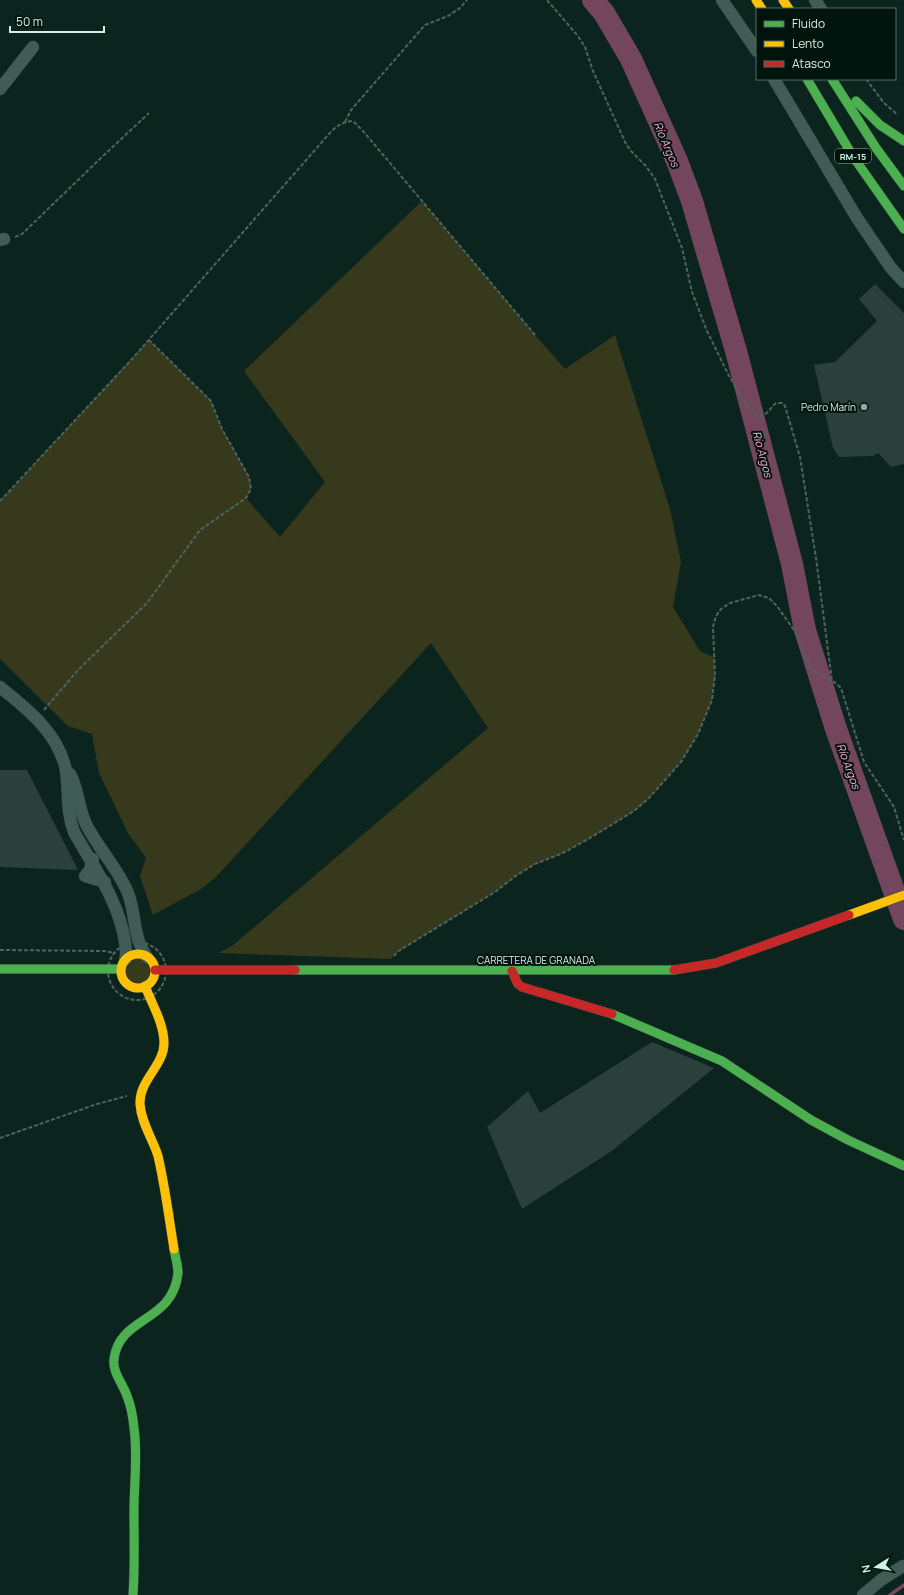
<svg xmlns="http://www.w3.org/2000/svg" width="904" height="1595" font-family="Manrope,sans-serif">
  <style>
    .green { fill: #36391b }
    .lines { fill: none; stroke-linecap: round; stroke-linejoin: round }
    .stream { stroke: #74465e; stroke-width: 3.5 }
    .river { stroke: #74465e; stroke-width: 22 }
    .building { fill: #2b403b }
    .street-casing { stroke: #2c3f39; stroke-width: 13 }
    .fast-casing { stroke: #2c3f39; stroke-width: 10 }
    .slow-casing { stroke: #2c3f39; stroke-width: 10 }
    .jam-casing { stroke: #2c3f39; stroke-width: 10 }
    .path { stroke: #4d655e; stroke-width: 2; stroke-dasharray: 4 2; stroke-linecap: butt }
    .street { stroke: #405c54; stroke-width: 12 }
    .fast { stroke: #4caf50; stroke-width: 9 }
    .slow { stroke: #ffc107; stroke-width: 9 }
    .jam { stroke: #c62828; stroke-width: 9 }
    .poi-dot { fill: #89aa9e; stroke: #00140d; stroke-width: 1.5 }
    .labels { text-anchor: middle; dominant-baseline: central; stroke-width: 4; stroke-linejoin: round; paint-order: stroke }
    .shield { fill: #00140d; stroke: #8fafa3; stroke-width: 1 }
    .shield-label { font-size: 9px; font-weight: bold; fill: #ccf2e3 }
    .poi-label { font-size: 10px; fill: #ccf2e3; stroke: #00140d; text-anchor: end }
    .street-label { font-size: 10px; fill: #ccf2e3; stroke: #00140d }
    .water-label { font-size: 11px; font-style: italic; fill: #fca7d1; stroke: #00140d }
  </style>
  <rect width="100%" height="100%" fill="#0c241e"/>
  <g class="green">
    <path d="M 422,201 L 535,335 L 565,369 L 615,335 L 670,509 L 681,562 L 673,607 L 700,651 L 714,657 L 715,675 L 712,700 L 698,734 L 681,762 L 649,798 L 634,811 L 590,838 L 563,853 L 535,864 L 517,875 L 495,892 L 397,952 L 391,959 L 218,953 L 232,946 L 488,728 L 431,643 L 216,877 L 201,889 L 153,915 L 140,876 L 146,858 L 128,833 L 99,773 L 92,734 L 68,726 L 0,659 L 0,501 L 149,340 L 211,401 L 222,429 L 249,477 L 251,489 L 246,498 L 280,537 L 325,482 L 244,371 Z"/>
    <circle cx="138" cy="971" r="14"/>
  </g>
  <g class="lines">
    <path class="stream" d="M 890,1595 L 904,1585"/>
    <path class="river" d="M 593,0 L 604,13 L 631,59 L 677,161 L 692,201 L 736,351 L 792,564 L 805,630 L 836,729 L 904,919"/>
  </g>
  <g class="building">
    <path d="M 875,284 L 904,313 L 904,464 L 891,467 L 878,453 L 873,456 L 839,457 L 833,448 L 814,365 L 835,362 L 877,321 L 859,299 Z"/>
    <path d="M 0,770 L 27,770 L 78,870 L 0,867 Z"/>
    <path d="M 652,1042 L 714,1068 L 613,1150 L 522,1209 L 487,1127 L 528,1091 L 540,1113 Z"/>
  </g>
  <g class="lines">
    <defs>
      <g id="street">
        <path d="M 722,0 L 757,51"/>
        <path d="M 815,0 L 821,9"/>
        <path d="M 774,79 L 857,218 L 891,268 L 904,282"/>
        <path d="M 0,89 L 33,47"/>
        <path d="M 0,240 L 4,239"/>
        <path d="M 0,687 C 26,708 56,731 65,766 C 70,788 65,808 74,832 C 94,868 119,901 125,942 C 126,949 127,954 125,960"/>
        <path d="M 70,774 C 79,790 78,809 87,826 C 99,849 118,869 128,893 C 136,914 133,939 147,957"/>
        <path d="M 93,859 L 90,870 L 85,876 L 105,882"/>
        <path d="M 863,1595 L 881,1580 L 903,1566"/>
      </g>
      <g id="fast">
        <path d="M 807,79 L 854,158 L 904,229"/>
        <path d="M 832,79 L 876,148 L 904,186"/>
        <path d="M 856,101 L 880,125 L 904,141"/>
        <path d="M 0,969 L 121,969"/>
        <path d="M 295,970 L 674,970"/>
        <path d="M 612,1014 L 722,1061 L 811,1120 L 848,1140 L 904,1166"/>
        <path d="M 133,1595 C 135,1567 134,1539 134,1510 C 134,1483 138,1455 134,1428 C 133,1417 131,1406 127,1396 C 123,1384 112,1372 114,1359 C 119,1316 173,1323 178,1273 C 178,1265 175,1256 174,1249"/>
      </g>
      <g id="slow">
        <path d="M 756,0 L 762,9"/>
        <path d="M 783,0 L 789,9"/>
        <path d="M 849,915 L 904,895"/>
        <circle cx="138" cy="971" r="17"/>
        <path d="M 145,986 C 152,1004 164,1024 164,1043 C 164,1066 139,1080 140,1104 C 141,1123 153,1139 158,1156 C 165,1186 169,1218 174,1249"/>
      </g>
      <g id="jam">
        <path d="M 155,970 L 295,970"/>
        <path d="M 674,970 L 716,963 L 849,915"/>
        <path d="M 512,971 L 518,984 L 522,987 L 612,1014"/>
      </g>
    </defs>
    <use href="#street" class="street-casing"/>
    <use href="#fast" class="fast-casing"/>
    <use href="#slow" class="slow-casing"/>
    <use href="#jam" class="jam-casing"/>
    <g class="path">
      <path d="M 547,0 L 578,36 L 585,47 L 593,71 L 626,144 L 631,151 L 646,166 L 655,179 L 682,248 L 692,292 L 707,331 L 728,374 L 745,402 L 757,416 C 767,417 769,409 776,403 L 782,403 L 785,406 L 800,457 L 816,558 L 832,681"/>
      <path d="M 866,79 L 884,103 L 898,115"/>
      <path d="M 345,122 L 351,110 L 425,25 L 448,16 L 460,8 L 467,0"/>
      <path d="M 15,237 L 22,234 L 103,156 L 149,113"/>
      <path d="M 0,501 L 132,359 L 329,134 C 336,126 342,122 353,121 L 363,131 L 535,335"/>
      <path d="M 44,710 L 78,670 L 147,603 L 200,530 L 246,498 L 251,489 L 249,477 L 222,429 L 211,401 L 149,340"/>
      <circle cx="137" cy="971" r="29"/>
      <path d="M 0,950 L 104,951 L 114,953"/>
      <path d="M 394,956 L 397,952 L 495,892 L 517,875 L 535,864 L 563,853 L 590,838 L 634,811 L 649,798 L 681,762 L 698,734 L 712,700 L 715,675 L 713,627 L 716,616 L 721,609 L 730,603 L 759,595 L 769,598 L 777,606 L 796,633 L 809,664 L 814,672 L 834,682 L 841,688 L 864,762 L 894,807 L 904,840"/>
      <path d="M 0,1138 L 97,1104 L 127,1096"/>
    </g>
    <use href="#street" class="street"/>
    <use href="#fast" class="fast"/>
    <use href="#slow" class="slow"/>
    <use href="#jam" class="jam"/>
  </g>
  <circle class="poi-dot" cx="864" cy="407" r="4"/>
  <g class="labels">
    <rect class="shield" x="835" y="149" width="36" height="14" rx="3"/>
    <g class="shield-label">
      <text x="853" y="156">RM-15</text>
    </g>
    <g class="poi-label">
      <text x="856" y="407">Pedro Marín</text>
    </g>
    <g class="street-label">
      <text x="536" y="960">CARRETERA DE GRANADA</text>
    </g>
    <g class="water-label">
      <text transform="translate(667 144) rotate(67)">Río Argos</text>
      <text transform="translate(763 454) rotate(75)">Río Argos</text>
      <text transform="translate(849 766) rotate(70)">Río Argos</text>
    </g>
  </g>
  <rect x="756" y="8" width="140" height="72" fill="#00140d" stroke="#526d63"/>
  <rect x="764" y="21" width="20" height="6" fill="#4caf50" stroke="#526d63"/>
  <text x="792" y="28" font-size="12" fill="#ccf2e3">Fluido</text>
  <rect x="764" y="41" width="20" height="6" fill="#ffc107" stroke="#526d63"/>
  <text x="792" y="48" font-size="12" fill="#ccf2e3">Lento</text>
  <rect x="764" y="61" width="20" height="6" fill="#c62828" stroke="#526d63"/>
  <text x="792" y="68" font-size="12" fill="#ccf2e3">Atasco</text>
  <g transform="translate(876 1567) rotate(259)" stroke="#00140d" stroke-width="3" paint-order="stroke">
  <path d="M0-3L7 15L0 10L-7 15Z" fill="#ccf2e3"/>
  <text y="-6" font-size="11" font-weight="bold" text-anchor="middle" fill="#ccf2e3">N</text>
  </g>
  <path d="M10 26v6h94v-6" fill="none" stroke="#ccf2e3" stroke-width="2"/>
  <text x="16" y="26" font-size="12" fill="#ccf2e3" stroke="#00140d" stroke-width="3" paint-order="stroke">50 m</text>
</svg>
